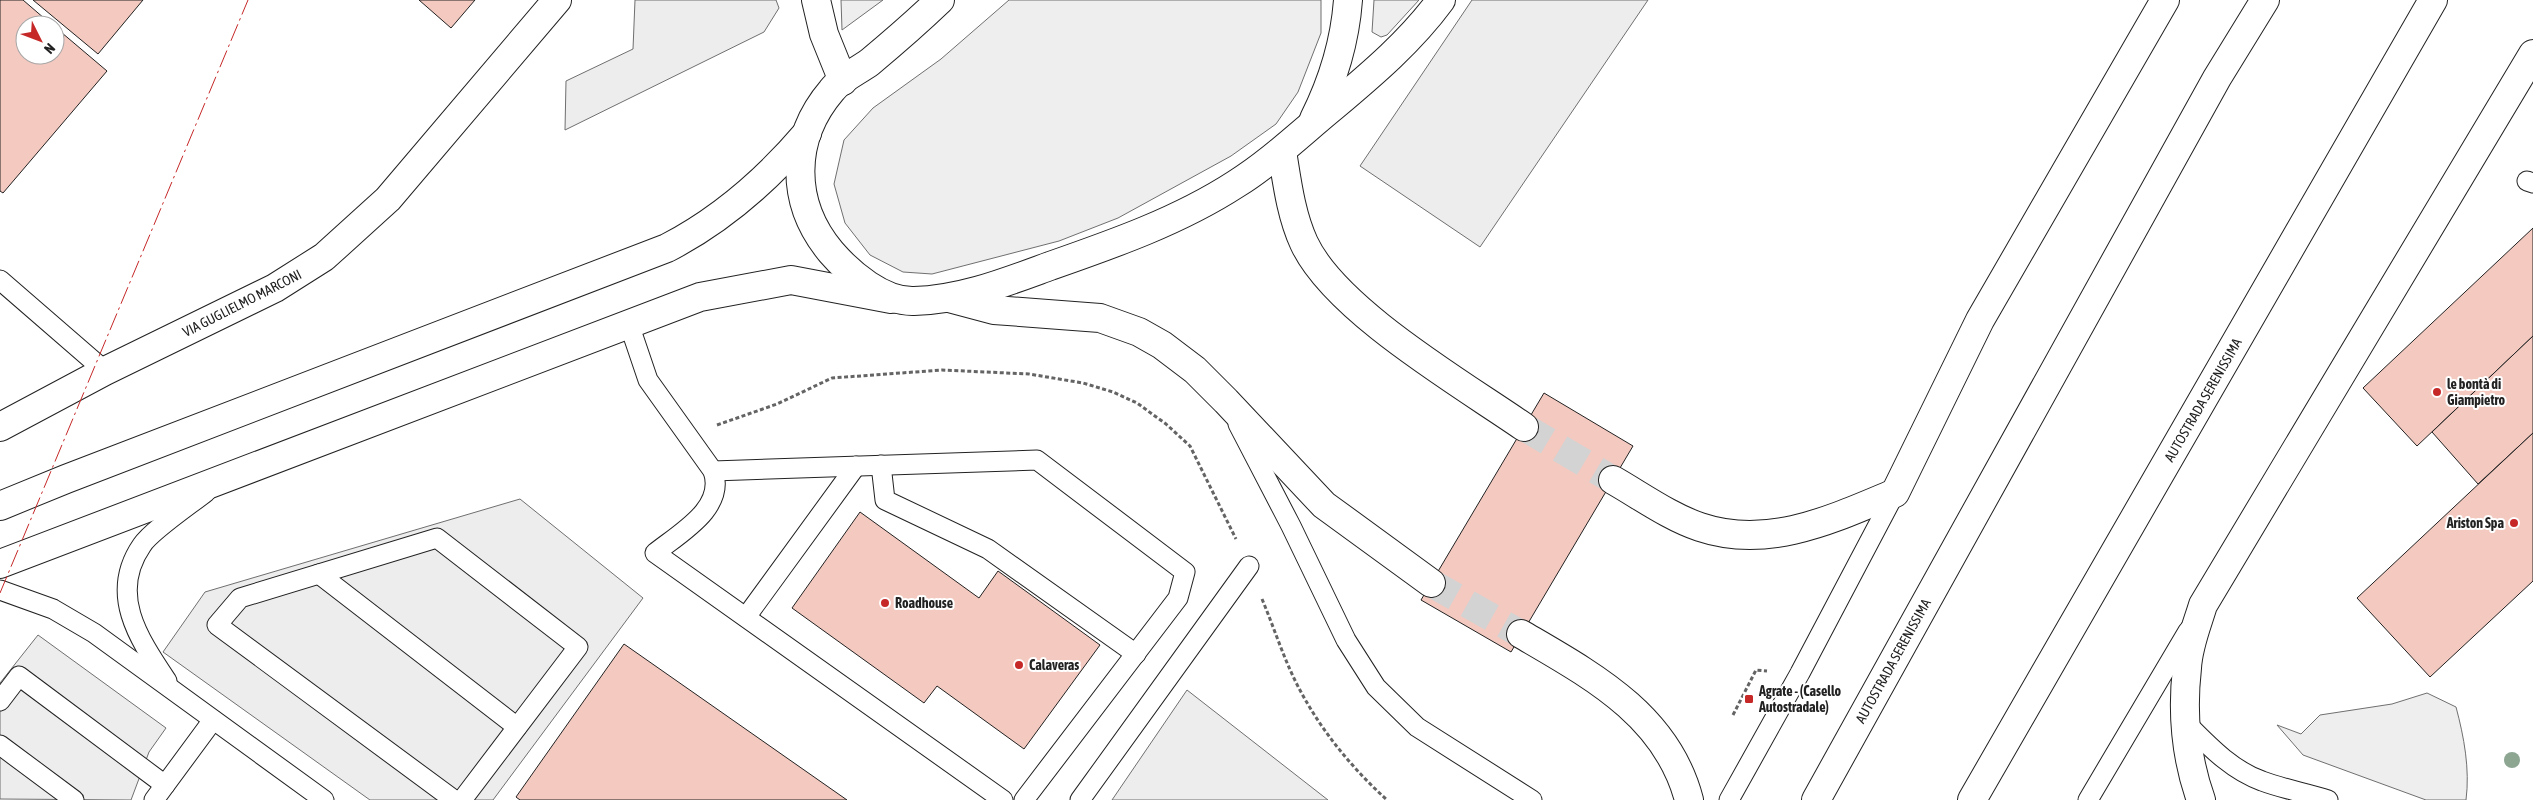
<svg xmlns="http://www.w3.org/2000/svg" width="2533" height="800" font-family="'Asap Condensed',sans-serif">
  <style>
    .green { fill: #eee; stroke: #6f6f6f }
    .parking { fill: #ededed; stroke: #6f6f6f }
    .building { fill: #f3c9c0; stroke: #222 }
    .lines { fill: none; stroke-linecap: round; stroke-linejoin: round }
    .motorway-tunnel { stroke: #d3d3d3; stroke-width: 28; stroke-dasharray: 28 14; stroke-linecap: butt }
    .service-casing { stroke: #222; stroke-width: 21 }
    .minor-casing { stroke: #222; stroke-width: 30 }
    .tertiary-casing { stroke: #222; stroke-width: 30 }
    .primary-casing { stroke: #222; stroke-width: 30 }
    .motorway-casing { stroke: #222; stroke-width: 30 }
    .path { stroke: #646464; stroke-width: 3; stroke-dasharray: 4 2.5; stroke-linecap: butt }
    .service { stroke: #fff; stroke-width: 19 }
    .minor { stroke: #fff; stroke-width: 28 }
    .tertiary { stroke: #fff; stroke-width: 28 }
    .primary { stroke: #fff; stroke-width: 28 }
    .motorway { stroke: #fff; stroke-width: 28 }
    .power { stroke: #c62828; stroke-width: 1; stroke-dasharray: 18 4 2.5 4; stroke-linecap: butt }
    .tree { fill: #8da692 }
    .poi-dot { fill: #c62828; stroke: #fff; stroke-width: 2 }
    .labels { text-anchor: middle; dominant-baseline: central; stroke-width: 4; stroke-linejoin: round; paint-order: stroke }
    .street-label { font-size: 14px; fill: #222; stroke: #fff }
    .poi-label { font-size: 14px; font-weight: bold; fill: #222; stroke: #fff; text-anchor: start }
  </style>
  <rect width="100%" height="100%" fill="#fff"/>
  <g class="green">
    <path d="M 841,0 L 883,0 L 842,30 Z"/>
    <path d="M 1009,0 L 1321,0 L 1321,33 L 1298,92 L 1276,124 L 1231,156 L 1118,218 L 1059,241 L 932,274 L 903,272 L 870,255 L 845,223 L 834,184 L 844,140 L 873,108 L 941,59 Z"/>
    <path d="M 1374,0 L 1419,0 L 1387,35 L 1381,37 L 1372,32 Z"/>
    <path d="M 2427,693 L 2456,707 C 2464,737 2470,769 2466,800 L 2426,800 L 2303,755 L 2277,725 L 2301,734 L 2320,715 L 2392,704 Z"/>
  </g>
  <g class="parking">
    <path d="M 635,0 L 776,0 L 779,8 L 764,32 L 565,130 L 566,81 L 633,49 Z"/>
    <path d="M 1472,0 L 1648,0 L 1480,247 L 1360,166 Z"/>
    <path d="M 520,499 L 643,598 L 493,800 L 370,800 L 163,652 L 205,592 Z"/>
    <path d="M 38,635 L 166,728 L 149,752 L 131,800 L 0,799 L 0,683 Z"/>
    <path d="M 1187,690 L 1328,800 L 1112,800 Z"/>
  </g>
  <g class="building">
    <path d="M 0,0 L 23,0 L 52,25 L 25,25 L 25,55 L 55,55 L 55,27 L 107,71 L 3,193 L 0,191 Z"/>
    <path d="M 33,0 L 143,0 L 98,54 Z"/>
    <path d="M 419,0 L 475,0 L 451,28 Z"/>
    <path d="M 2533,228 L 2533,336 L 2417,446 L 2363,388 Z"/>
    <path d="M 2533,336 L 2533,433 L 2478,484 L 2432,432 Z"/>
    <path d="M 1544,393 L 1633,446 L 1511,652 L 1421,600 Z"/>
    <path d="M 2533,433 L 2533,581 L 2430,677 L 2357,598 Z"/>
    <path d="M 860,512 L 979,598 L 998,571 L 1100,645 L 1024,749 L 937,686 L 924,703 L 792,608 Z"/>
    <path d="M 624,644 L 847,800 L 520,800 L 516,797 Z"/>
  </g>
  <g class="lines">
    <g class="motorway-tunnel">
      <path d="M 1524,427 L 1613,480"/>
      <path d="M 1431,583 L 1521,634"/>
    </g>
    <defs>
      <g id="service">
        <path d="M 2527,181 L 2533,183"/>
        <path d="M 0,280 L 105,371"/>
        <path d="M 629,324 L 648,380 L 713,471 C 726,508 680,533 655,553 L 1003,800"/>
        <path d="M 1238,424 L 1291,526 L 1346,640 L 1376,687 L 1417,727 L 1532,800"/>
        <path d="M 881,465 L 885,500 L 988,549 L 1136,654"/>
        <path d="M 713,471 L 1037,460 L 1185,572 L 1178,598 L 1024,800"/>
        <path d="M 319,574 L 517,727"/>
        <path d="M 0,590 L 53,609 L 94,633 L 324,800"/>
        <path d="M 746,617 L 856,466"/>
        <path d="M 167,681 C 139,639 108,594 142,545 C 151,531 191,504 206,492"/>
        <path d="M 0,701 L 19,676 L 165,785"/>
        <path d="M 2186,723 C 2208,745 2231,770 2262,781 C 2283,789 2307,793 2328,800"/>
        <path d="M 0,745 L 74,800"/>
        <path d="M 154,800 L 213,720"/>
        <path d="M 454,800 L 217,625 L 240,598 L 437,538 L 578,647 L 462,800"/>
        <path d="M 1080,800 L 1249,566"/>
        <path d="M 1729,800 L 1800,673 L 1895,493"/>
        <path d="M 2088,800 L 2188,631"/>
      </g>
      <g id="minor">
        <path d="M 816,0 L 824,34 L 843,81"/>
        <path d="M 0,427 L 105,371 L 275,288 L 324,257 L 388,199 L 557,0"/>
      </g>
      <g id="tertiary">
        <path d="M 0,506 L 66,479 L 667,248 C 723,219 767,180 807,133"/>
        <path d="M 0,564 L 700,297 L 791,280 L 891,299"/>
      </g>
      <g id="primary">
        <path d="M 940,0 C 917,22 894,42 870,62 C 858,71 841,78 832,90 C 790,139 790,203 831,252 C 850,274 883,302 914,301 C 961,300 1006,282 1050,266 C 1113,244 1179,221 1236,184 C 1271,162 1301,133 1334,106 C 1372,74 1411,41 1441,0"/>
        <path d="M 1314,119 C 1332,83 1345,41 1348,0"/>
      </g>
      <g id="motorway">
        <path d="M 1282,151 C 1287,182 1291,215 1304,243 C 1335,310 1462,384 1524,427"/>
        <path d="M 949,298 L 994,310 L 1100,318 L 1139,332 L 1162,345 L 1195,370 L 1226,401 L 1324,505 L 1431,583"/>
        <path d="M 1613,480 C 1641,496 1670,517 1700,527 C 1768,550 1833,519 1895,493 L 1980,320 L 2165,0"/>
        <path d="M 1521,634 C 1591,675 1667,715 1689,800"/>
        <path d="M 1816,800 L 2217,78 L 2265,0"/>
        <path d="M 1972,800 L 2433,0"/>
        <path d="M 2201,800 C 2186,758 2182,712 2187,668 C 2188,646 2197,625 2203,605 L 2533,54"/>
      </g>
    </defs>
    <use href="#service" class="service-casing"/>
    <use href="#minor" class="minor-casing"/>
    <use href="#tertiary" class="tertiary-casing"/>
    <use href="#primary" class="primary-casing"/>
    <use href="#motorway" class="motorway-casing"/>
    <g class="path">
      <path d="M 717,425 L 777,404 L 832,378 L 942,370 L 1029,374 L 1083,383 L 1113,392 L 1137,403 L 1166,424 L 1190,446 L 1236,539"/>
      <path d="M 1262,599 C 1275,630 1285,663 1301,692 C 1323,733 1353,769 1387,800"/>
      <path d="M 1733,715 L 1756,670 L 1767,671"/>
    </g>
    <use href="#service" class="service"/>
    <use href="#minor" class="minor"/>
    <use href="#tertiary" class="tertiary"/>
    <use href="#primary" class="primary"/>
    <use href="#motorway" class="motorway"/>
    <path class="power" d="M 0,593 L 248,0"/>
  </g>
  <circle class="tree" cx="2512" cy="760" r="8"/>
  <g class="poi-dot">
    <circle cx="2437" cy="392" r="5"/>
    <circle cx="2514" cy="523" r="5"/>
    <circle cx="885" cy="603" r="5"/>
    <circle cx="1019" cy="665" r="5"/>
    <rect x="1744" y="694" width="10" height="10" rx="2.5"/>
  </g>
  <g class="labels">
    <g class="street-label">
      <text transform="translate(242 303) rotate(-27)">VIA GUGLIELMO MARCONI</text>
      <text transform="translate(2203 400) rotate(-60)">AUTOSTRADA SERENISSIMA</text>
      <text transform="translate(1893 661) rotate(-61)">AUTOSTRADA SERENISSIMA</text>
    </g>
    <g class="poi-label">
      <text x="2447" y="384">le bontà di<tspan x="2447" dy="16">Giampietro</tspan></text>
      <text x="2504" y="523" text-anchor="end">Ariston Spa</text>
      <text x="895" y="603">Roadhouse</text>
      <text x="1029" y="665">Calaveras</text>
      <text x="1759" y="691">Agrate - (Casello<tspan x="1759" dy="16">Autostradale)</tspan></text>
    </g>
  </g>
  <g transform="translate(40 40) rotate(132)"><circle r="24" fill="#ffffff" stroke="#a7a7a7"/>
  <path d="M0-4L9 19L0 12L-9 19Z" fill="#c62828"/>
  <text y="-8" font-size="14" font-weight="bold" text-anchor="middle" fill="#222222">N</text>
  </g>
</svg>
